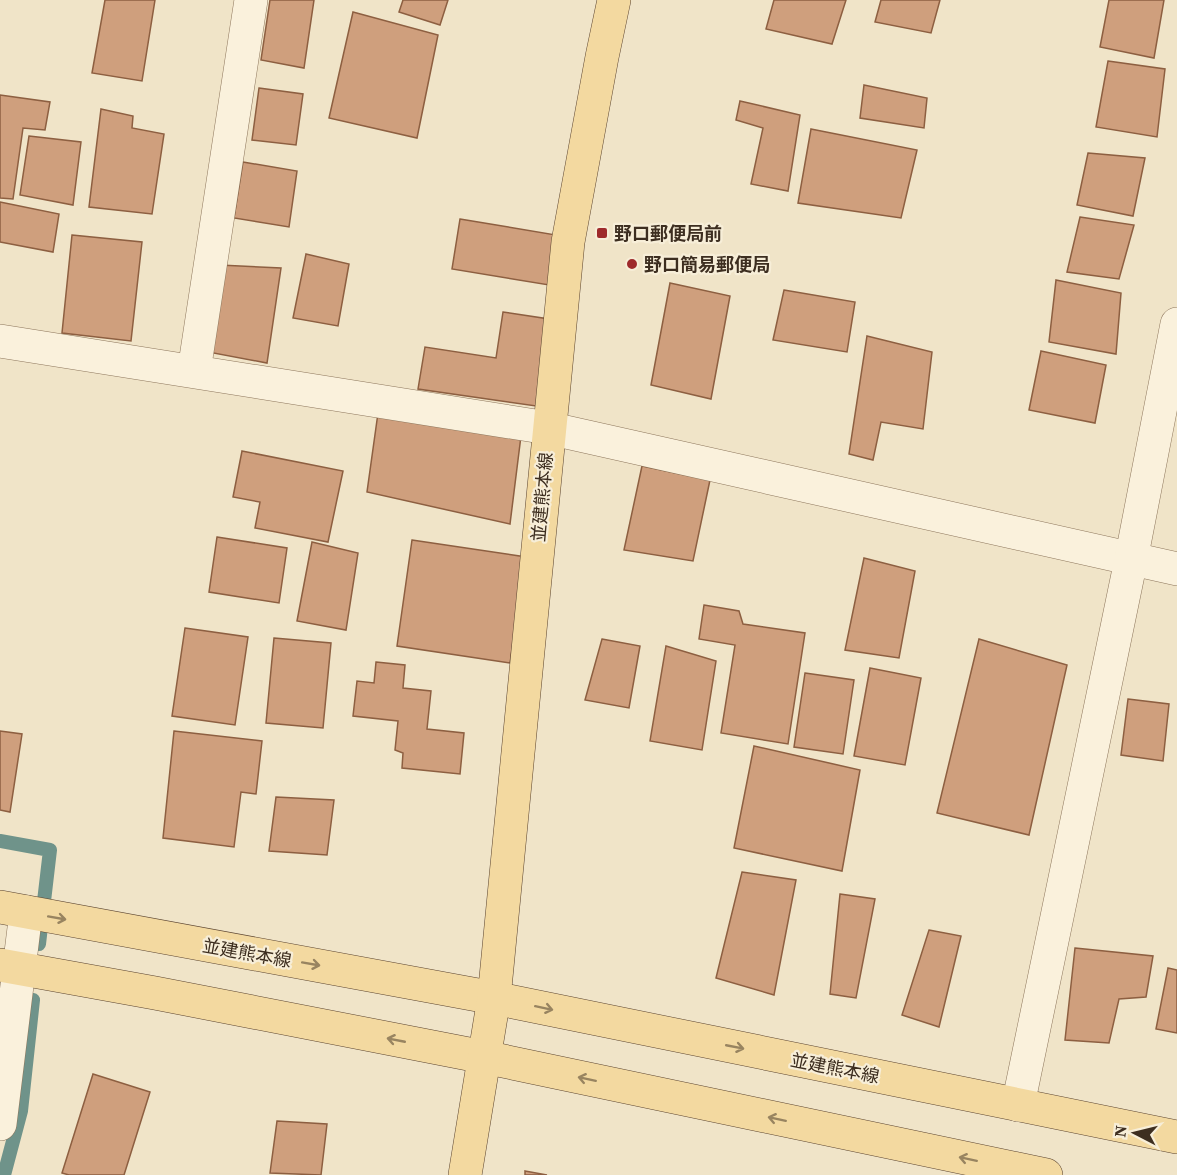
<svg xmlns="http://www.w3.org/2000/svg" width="1177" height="1175" font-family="'Source Serif 4','Noto Sans JP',serif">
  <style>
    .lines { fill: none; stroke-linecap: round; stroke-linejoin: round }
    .stream { stroke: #6f938a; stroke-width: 14 }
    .building { fill: #cf9f7d; stroke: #8d5f41; stroke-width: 1.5 }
    .minor-casing { stroke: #8d765c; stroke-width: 34 }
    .major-casing { stroke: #5b4430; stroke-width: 34 }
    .minor { stroke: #faf1dc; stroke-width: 33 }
    .major { stroke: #f3d9a0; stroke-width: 33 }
    .oneway { stroke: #988460 }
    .poi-dot { fill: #9e2a2b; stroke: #f7eed8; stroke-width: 2 }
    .labels { text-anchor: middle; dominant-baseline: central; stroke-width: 4.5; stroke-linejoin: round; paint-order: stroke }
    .poi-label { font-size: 18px; font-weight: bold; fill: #3d2e20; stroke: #f7eed8; text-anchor: start }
    .street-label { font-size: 18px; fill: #3d2e20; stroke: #f7eed8 }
  </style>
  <rect width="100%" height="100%" fill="#f0e4c8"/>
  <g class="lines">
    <g class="stream">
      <path d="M 0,841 L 50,850 L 39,944"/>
      <path d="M 4,1175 L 21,1111 L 33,1000"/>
    </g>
  </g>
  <g class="building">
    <path d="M 105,0 L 155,0 L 142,81 L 92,73 Z"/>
    <path d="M 270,0 L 314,0 L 304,68 L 261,60 Z"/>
    <path d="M 403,0 L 448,0 L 440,25 L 399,12 Z"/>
    <path d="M 774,0 L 846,0 L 832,44 L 766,29 Z"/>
    <path d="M 881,0 L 940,0 L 931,33 L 875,22 Z"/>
    <path d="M 1109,0 L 1164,0 L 1154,58 L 1100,47 Z"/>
    <path d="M 353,12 L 438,35 L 417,138 L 329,118 Z"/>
    <path d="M 1108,61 L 1165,69 L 1157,137 L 1096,127 Z"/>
    <path d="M 864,85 L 927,98 L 924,128 L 860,118 Z"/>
    <path d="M 259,88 L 303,94 L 296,145 L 252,140 Z"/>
    <path d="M 0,95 L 50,102 L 45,130 L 23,128 L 13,199 L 0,198 Z"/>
    <path d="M 740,101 L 800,115 L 788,191 L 751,184 L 763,128 L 736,120 Z"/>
    <path d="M 101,109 L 133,116 L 132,128 L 164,134 L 152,214 L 89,207 Z"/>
    <path d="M 811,129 L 917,150 L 901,218 L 798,203 Z"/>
    <path d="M 29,136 L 81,142 L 73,205 L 20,195 Z"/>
    <path d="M 1088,153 L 1145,158 L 1133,216 L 1077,205 Z"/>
    <path d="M 243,162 L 297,171 L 289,227 L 234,218 Z"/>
    <path d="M 0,202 L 59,214 L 53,252 L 0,242 Z"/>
    <path d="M 1080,217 L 1134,225 L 1119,279 L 1067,272 Z"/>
    <path d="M 460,219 L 556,235 L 549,285 L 452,269 Z"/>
    <path d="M 72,235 L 142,242 L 131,341 L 62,333 Z"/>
    <path d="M 306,254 L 349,264 L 338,326 L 293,318 Z"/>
    <path d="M 219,265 L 281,268 L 267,363 L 208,352 Z"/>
    <path d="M 1056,280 L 1121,293 L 1116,354 L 1049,342 Z"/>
    <path d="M 670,283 L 730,296 L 711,399 L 651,385 Z"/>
    <path d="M 784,290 L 855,302 L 847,352 L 773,340 Z"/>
    <path d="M 503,312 L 549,319 L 536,406 L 418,389 L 425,347 L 496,358 Z"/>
    <path d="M 867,336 L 932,352 L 923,429 L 881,422 L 873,460 L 849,454 Z"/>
    <path d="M 1041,351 L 1106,365 L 1095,423 L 1029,410 Z"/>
    <path d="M 378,413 L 521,436 L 510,524 L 367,492 Z"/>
    <path d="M 242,451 L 343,471 L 328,542 L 255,528 L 260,502 L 233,497 Z"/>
    <path d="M 642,466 L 710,480 L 693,561 L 624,550 Z"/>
    <path d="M 217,537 L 287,548 L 279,603 L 209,592 Z"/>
    <path d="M 412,540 L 526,557 L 510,663 L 397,646 Z"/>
    <path d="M 312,542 L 358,553 L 346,630 L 297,621 Z"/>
    <path d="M 864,558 L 915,571 L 899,658 L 845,650 Z"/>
    <path d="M 704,605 L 739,611 L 743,624 L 805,633 L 788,744 L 721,733 L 735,645 L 699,639 Z"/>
    <path d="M 185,628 L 248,637 L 235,725 L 172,716 Z"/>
    <path d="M 274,638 L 331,643 L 323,728 L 266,723 Z"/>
    <path d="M 602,639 L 640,646 L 629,708 L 585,700 Z"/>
    <path d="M 979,639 L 1067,665 L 1029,835 L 937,813 Z"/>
    <path d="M 666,646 L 716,661 L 702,750 L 650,741 Z"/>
    <path d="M 376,662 L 405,665 L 403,688 L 431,691 L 427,729 L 464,733 L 460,774 L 402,768 L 403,753 L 395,750 L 398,721 L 353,716 L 357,681 L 374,683 Z"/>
    <path d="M 870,668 L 921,678 L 905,765 L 854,756 Z"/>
    <path d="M 805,673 L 854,680 L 843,754 L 794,747 Z"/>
    <path d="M 1128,699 L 1169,704 L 1163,761 L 1121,755 Z"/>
    <path d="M 0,731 L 22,734 L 10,812 L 0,810 Z"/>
    <path d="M 174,731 L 262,741 L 256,794 L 241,792 L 234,847 L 163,838 Z"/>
    <path d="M 754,746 L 860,770 L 842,871 L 734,848 Z"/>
    <path d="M 276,797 L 334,800 L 327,855 L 269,851 Z"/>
    <path d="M 742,872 L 796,880 L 774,995 L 716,978 Z"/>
    <path d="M 840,894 L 875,899 L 856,998 L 830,994 Z"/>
    <path d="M 929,930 L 961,936 L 939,1027 L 902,1015 Z"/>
    <path d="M 1075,948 L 1153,956 L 1146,997 L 1119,999 L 1109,1043 L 1065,1040 Z"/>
    <path d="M 1168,968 L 1177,970 L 1177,1033 L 1156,1029 Z"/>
    <path d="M 93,1074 L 150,1092 L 124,1175 L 69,1175 L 62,1173 Z"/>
    <path d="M 277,1121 L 327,1124 L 321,1175 L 270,1173 Z"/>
    <path d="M 525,1171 L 547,1175 L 525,1175 Z"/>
  </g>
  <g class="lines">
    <defs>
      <g id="minor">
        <path d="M 0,341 L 548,428 L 1177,569"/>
        <path d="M 194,371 L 251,0"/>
        <path d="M 1018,1105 L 1131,560 L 1177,324"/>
        <path d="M 0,1124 L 26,912"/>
      </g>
      <g id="major">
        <path d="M 0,907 L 494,998 L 1177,1137"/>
        <path d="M 0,965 L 155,993 L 484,1057 L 1046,1175"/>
        <path d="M 465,1175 L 494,998 L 568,242 L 602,57 L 614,0"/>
      </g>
    </defs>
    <use href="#minor" class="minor-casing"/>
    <use href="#major" class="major-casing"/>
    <use href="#minor" class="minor"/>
    <use href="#major" class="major"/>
  </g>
  <defs><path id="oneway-shaft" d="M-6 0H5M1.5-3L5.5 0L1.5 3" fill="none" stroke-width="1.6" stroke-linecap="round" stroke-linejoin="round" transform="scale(1.5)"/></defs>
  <g class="oneway">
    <use href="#oneway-shaft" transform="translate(57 918) rotate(10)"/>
    <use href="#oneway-shaft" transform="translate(311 964) rotate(10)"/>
    <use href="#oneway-shaft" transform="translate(544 1008) rotate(12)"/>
    <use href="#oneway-shaft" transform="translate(396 1040) rotate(-169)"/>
    <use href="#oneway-shaft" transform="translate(735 1047) rotate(11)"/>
    <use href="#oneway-shaft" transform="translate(587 1079) rotate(-168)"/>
    <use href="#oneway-shaft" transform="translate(777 1119) rotate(-168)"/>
    <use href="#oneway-shaft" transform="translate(968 1159) rotate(-168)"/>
  </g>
  <g class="poi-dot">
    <rect x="596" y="227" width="12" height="12" rx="3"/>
    <circle cx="632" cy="264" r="6"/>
  </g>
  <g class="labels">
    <g class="poi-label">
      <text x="614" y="233">野口郵便局前</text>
      <text x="644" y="264">野口簡易郵便局</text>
    </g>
    <g class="street-label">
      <text transform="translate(542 497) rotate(-85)">並建熊本線</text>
      <text transform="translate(247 953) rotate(10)">並建熊本線</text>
      <text transform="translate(835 1068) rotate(11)">並建熊本線</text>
    </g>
  </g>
  <g transform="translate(1135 1133) rotate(277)" stroke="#f7eed8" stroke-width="4.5" paint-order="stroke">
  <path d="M0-4.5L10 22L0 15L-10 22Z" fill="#3d2e20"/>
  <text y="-9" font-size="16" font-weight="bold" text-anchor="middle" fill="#3d2e20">N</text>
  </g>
</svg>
